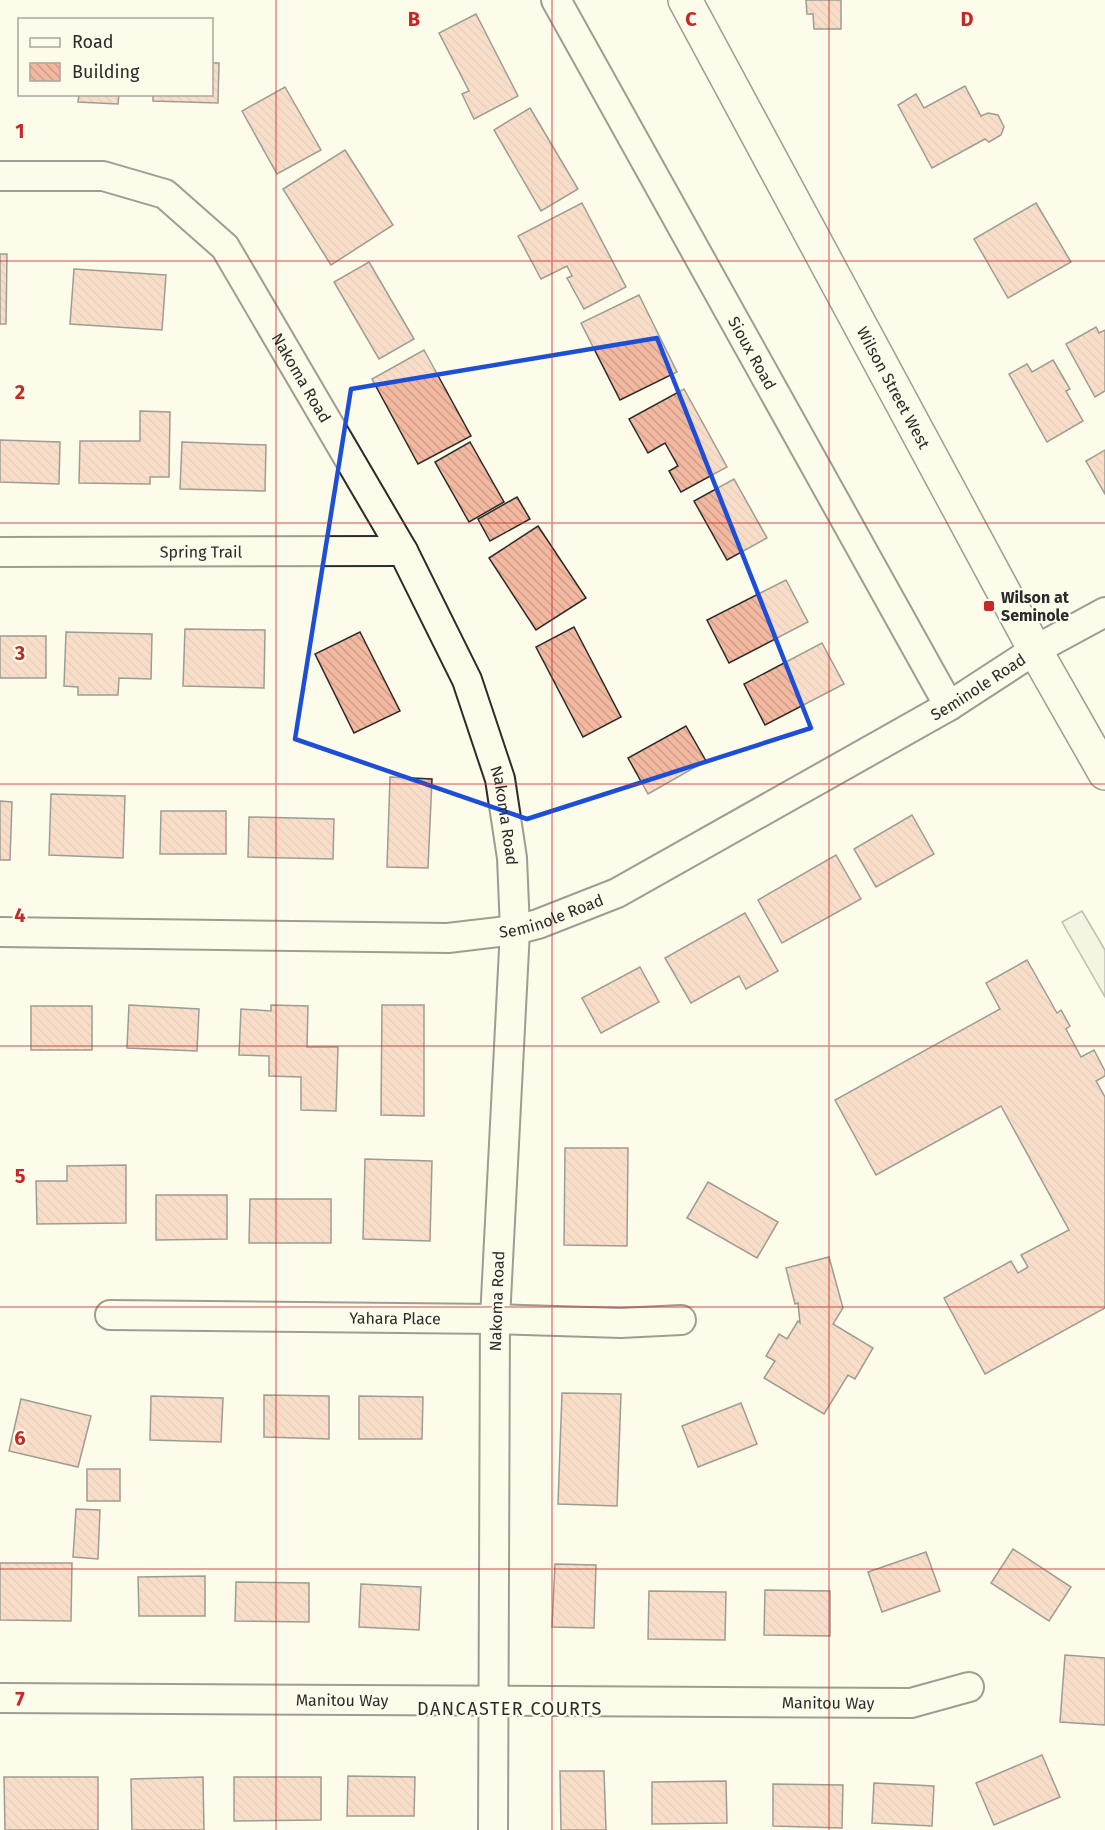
<svg xmlns="http://www.w3.org/2000/svg" width="1105" height="1830" font-family="'Fira Sans',sans-serif">
  <style>
    .parking { fill: #eceadb; stroke: #74746e; stroke-width: 1.5 }
    .building { fill: url(#building-back-hatch); stroke: #2b2b2b; stroke-width: 1.5 }
    .lines { fill: none; stroke-linecap: round; stroke-linejoin: round }
    .minor-casing { stroke: #2b2b2b; stroke-width: 32 }
    .secondary-casing { stroke: #2b2b2b; stroke-width: 36 }
    .minor { stroke: #fdfbea; stroke-width: 28 }
    .secondary { stroke: #fdfbea; stroke-width: 33 }
    .marked { fill: none; stroke: #1d4ed8; stroke-width: 4.5; stroke-linejoin: round }
    .grid { fill: none; stroke: #c62828; stroke-width: 1.5; stroke-opacity: 0.55 }
    .poi-dot { fill: #c62828; stroke: #fdfbea; stroke-width: 2 }
    .labels { text-anchor: middle; dominant-baseline: central; stroke-width: 4.5; stroke-linejoin: round; paint-order: stroke }
    .street-label { font-size: 16px; fill: #2b2b2b; stroke: #fdfbea }
    .poi-label { font-size: 16px; font-weight: bold; fill: #2b2b2b; stroke: #fdfbea; text-anchor: start }
    .neighbourhood-label { font-size: 18px; letter-spacing: 1.5px; fill: #2b2b2b; stroke: #fdfbea }
    .grid-label { font-size: 20px; text-anchor: middle; font-weight: bold; fill: #c62828; stroke: #fdfbea; stroke-width: 4.5; stroke-linejoin: round; paint-order: stroke }
  </style>
  <defs>
    <pattern id="building-back-hatch" width="6" height="6" patternUnits="userSpaceOnUse" patternTransform="scale(1.5)"><rect width="6" height="6" fill="#f2b8a0"/><path d="M-1 5l2 2M0 0l6 6M5-1l2 2" fill="none" stroke="#d09e8a"/></pattern>
  </defs>
  <rect width="100%" height="100%" fill="#fdfbea"/>
  <path class="parking" d="M 1082,911 L 1105,950 L 1105,997 L 1062,922 Z"/>
  <g class="building">
    <path d="M 806,0 L 841,0 L 841,29 L 814,29 L 813,14 L 807,14 Z"/>
    <path d="M 476,14 L 518,96 L 474,119 L 462,94 L 469,91 L 439,33 Z"/>
    <path d="M 212,63 L 219,63 L 218,103 L 153,101 L 153,94 L 212,94 Z"/>
    <path d="M 965,86 L 981,116 L 988,113 L 998,115 L 1004,127 L 1001,135 L 989,142 L 985,139 L 932,168 L 898,105 L 916,94 L 924,108 Z"/>
    <path d="M 285,87 L 321,150 L 277,174 L 242,111 Z"/>
    <path d="M 64,94 L 119,94 L 118,104 L 78,102 L 79,95 Z"/>
    <path d="M 530,108 L 578,189 L 541,211 L 494,130 Z"/>
    <path d="M 345,150 L 393,225 L 331,265 L 283,189 Z"/>
    <path d="M 582,203 L 626,287 L 584,309 L 567,278 L 572,276 L 567,266 L 541,279 L 518,236 Z"/>
    <path d="M 1036,203 L 1071,262 L 1008,298 L 974,239 Z"/>
    <path d="M 0,254 L 7,254 L 6,324 L 0,324 Z"/>
    <path d="M 369,262 L 414,339 L 379,359 L 334,282 Z"/>
    <path d="M 74,269 L 166,275 L 162,330 L 70,324 Z"/>
    <path d="M 639,295 L 677,372 L 620,400 L 581,323 Z"/>
    <path d="M 1096,327 L 1099,333 L 1105,330 L 1105,391 L 1095,397 L 1066,344 Z"/>
    <path d="M 424,350 L 471,436 L 418,464 L 372,379 Z"/>
    <path d="M 1053,360 L 1070,389 L 1066,391 L 1083,421 L 1047,442 L 1009,374 L 1027,364 L 1032,372 Z"/>
    <path d="M 684,389 L 727,467 L 681,492 L 669,471 L 678,466 L 665,443 L 648,453 L 629,419 Z"/>
    <path d="M 140,411 L 170,412 L 169,477 L 150,477 L 150,484 L 79,483 L 80,441 L 140,441 Z"/>
    <path d="M 0,440 L 60,442 L 59,484 L 0,482 Z"/>
    <path d="M 182,442 L 266,445 L 265,491 L 180,489 Z"/>
    <path d="M 470,442 L 504,502 L 469,522 L 435,462 Z"/>
    <path d="M 1105,450 L 1105,494 L 1086,461 Z"/>
    <path d="M 734,479 L 767,538 L 727,560 L 694,501 Z"/>
    <path d="M 517,497 L 530,519 L 490,541 L 478,519 Z"/>
    <path d="M 538,526 L 586,598 L 536,630 L 489,558 Z"/>
    <path d="M 786,580 L 808,622 L 729,663 L 707,620 Z"/>
    <path d="M 574,627 L 621,717 L 583,737 L 536,647 Z"/>
    <path d="M 185,629 L 265,630 L 264,688 L 183,686 Z"/>
    <path d="M 66,632 L 152,634 L 151,679 L 119,678 L 118,695 L 78,695 L 78,687 L 64,686 Z"/>
    <path d="M 360,632 L 400,711 L 354,733 L 315,654 Z"/>
    <rect x="0" y="636" width="46" height="42"/>
    <path d="M 822,643 L 844,684 L 765,725 L 744,684 Z"/>
    <path d="M 686,726 L 706,761 L 648,794 L 628,758 Z"/>
    <path d="M 390,777 L 432,779 L 428,868 L 387,867 Z"/>
    <path d="M 51,794 L 125,796 L 123,858 L 49,855 Z"/>
    <path d="M 0,801 L 12,802 L 10,860 L 0,860 Z"/>
    <path d="M 161,811 L 226,811 L 226,854 L 160,854 Z"/>
    <path d="M 912,815 L 934,854 L 876,887 L 854,849 Z"/>
    <path d="M 249,817 L 334,819 L 333,859 L 248,857 Z"/>
    <path d="M 836,855 L 861,899 L 782,943 L 758,900 Z"/>
    <path d="M 745,913 L 778,971 L 746,989 L 739,976 L 691,1003 L 665,958 Z"/>
    <path d="M 1027,960 L 1057,1013 L 1061,1010 L 1070,1026 L 1066,1029 L 1081,1057 L 1094,1050 L 1105,1071 L 1105,1076 L 1096,1081 L 1105,1097 L 1105,1308 L 985,1374 L 944,1298 L 1011,1261 L 1018,1273 L 1028,1267 L 1021,1255 L 1069,1230 L 1001,1106 L 876,1175 L 835,1100 L 1000,1009 L 986,983 Z"/>
    <path d="M 640,967 L 659,1002 L 601,1033 L 582,998 Z"/>
    <path d="M 129,1005 L 199,1009 L 197,1051 L 127,1048 Z"/>
    <path d="M 271,1005 L 308,1006 L 307,1047 L 338,1047 L 336,1111 L 301,1110 L 301,1077 L 269,1076 L 269,1056 L 239,1055 L 241,1009 L 271,1011 Z"/>
    <path d="M 382,1005 L 424,1005 L 424,1116 L 381,1115 Z"/>
    <rect x="31" y="1006" width="61" height="44"/>
    <path d="M 565,1148 L 628,1148 L 627,1246 L 564,1245 Z"/>
    <path d="M 365,1159 L 432,1161 L 430,1241 L 363,1239 Z"/>
    <path d="M 126,1165 L 126,1223 L 37,1224 L 36,1181 L 67,1181 L 67,1166 Z"/>
    <path d="M 708,1182 L 778,1222 L 757,1258 L 687,1218 Z"/>
    <path d="M 156,1195 L 227,1195 L 227,1239 L 156,1240 Z"/>
    <path d="M 250,1199 L 331,1199 L 331,1243 L 249,1243 Z"/>
    <path d="M 829,1257 L 843,1308 L 833,1324 L 873,1348 L 855,1379 L 848,1375 L 824,1414 L 764,1378 L 775,1361 L 766,1356 L 779,1334 L 787,1339 L 798,1321 L 800,1323 L 798,1303 L 795,1304 L 786,1268 Z"/>
    <path d="M 562,1393 L 621,1394 L 617,1506 L 558,1504 Z"/>
    <path d="M 264,1395 L 329,1396 L 329,1439 L 264,1437 Z"/>
    <path d="M 151,1396 L 223,1398 L 221,1442 L 150,1440 Z"/>
    <path d="M 359,1396 L 423,1397 L 422,1439 L 359,1439 Z"/>
    <path d="M 21,1399 L 91,1416 L 78,1467 L 9,1451 Z"/>
    <path d="M 741,1403 L 757,1444 L 698,1467 L 682,1426 Z"/>
    <rect x="87" y="1469" width="33" height="32"/>
    <path d="M 76,1509 L 100,1510 L 98,1559 L 73,1557 Z"/>
    <path d="M 1013,1549 L 1071,1587 L 1049,1621 L 991,1583 Z"/>
    <path d="M 926,1552 L 940,1591 L 882,1612 L 868,1572 Z"/>
    <path d="M 0,1563 L 72,1563 L 71,1621 L 0,1620 Z"/>
    <path d="M 555,1564 L 596,1565 L 594,1628 L 552,1627 Z"/>
    <path d="M 205,1576 L 205,1616 L 139,1616 L 138,1577 Z"/>
    <path d="M 236,1582 L 309,1583 L 309,1622 L 235,1621 Z"/>
    <path d="M 361,1584 L 421,1587 L 419,1630 L 359,1627 Z"/>
    <path d="M 765,1590 L 830,1591 L 830,1636 L 764,1635 Z"/>
    <path d="M 649,1591 L 726,1592 L 725,1640 L 648,1639 Z"/>
    <path d="M 1065,1655 L 1105,1658 L 1105,1725 L 1060,1722 Z"/>
    <path d="M 1042,1755 L 1060,1797 L 994,1825 L 976,1783 Z"/>
    <path d="M 560,1771 L 604,1771 L 606,1830 L 561,1830 Z"/>
    <path d="M 348,1776 L 415,1777 L 414,1816 L 347,1816 Z"/>
    <path d="M 4,1777 L 98,1777 L 98,1830 L 5,1830 Z"/>
    <path d="M 203,1777 L 204,1830 L 132,1830 L 131,1779 Z"/>
    <path d="M 234,1777 L 321,1777 L 321,1820 L 234,1821 Z"/>
    <path d="M 726,1781 L 727,1823 L 652,1824 L 652,1782 Z"/>
    <path d="M 874,1783 L 934,1786 L 932,1826 L 872,1823 Z"/>
    <path d="M 773,1784 L 843,1785 L 842,1828 L 773,1826 Z"/>
  </g>
  <g class="lines">
    <defs>
      <g id="minor">
        <path id="s1" d="M 556,0 L 949,706"/>
        <path id="s2" d="M 0,176 L 103,176 L 165,194 L 225,247 L 403,551 L 467,680 L 500,779 L 512,858 L 515,930 L 495,1319 L 493,1830"/>
        <path id="s3" d="M 0,552 L 403,551"/>
        <path id="s4" d="M 0,932 L 448,938 L 515,930 L 538,924 L 617,893 L 949,706 L 1035,650 L 1105,612"/>
        <path id="s5" d="M 110,1315 L 495,1319 L 621,1323 L 681,1320"/>
        <path id="s6" d="M 0,1698 L 911,1703 L 969,1687"/>
      </g>
      <g id="secondary">
        <path id="s7" d="M 685,0 L 1035,650 L 1105,773"/>
      </g>
    </defs>
    <use href="#minor" class="minor-casing"/>
    <use href="#secondary" class="secondary-casing"/>
    <use href="#minor" class="minor"/>
    <use href="#secondary" class="secondary"/>
  </g>
  <path d="M0 0H1105V1830H0ZM 657,338 L 811,728 L 527,819 L 295,739 L 351,389 Z" fill="#fdfbea" fill-opacity=".55" fill-rule="evenodd"/>
  <path class="marked" d="M 657,338 L 811,728 L 527,819 L 295,739 L 351,389 Z"/>
  <path class="grid" d="M 276,0 L 276,1830M 552,0 L 552,1830M 829,0 L 829,1830M 0,261 L 1105,261M 0,523 L 1105,523M 0,784 L 1105,784M 0,1046 L 1105,1046M 0,1307 L 1105,1307M 0,1569 L 1105,1569"/>
  <rect class="poi-dot" x="983" y="600" width="12" height="12" rx="3"/>
  <g class="labels">
    <g class="street-label">
      <text stroke="none"><textPath href="#s1" startOffset="404">Sioux Road</textPath></text>
      <text stroke="none"><textPath href="#s2" startOffset="399">Nakoma Road</textPath></text>
      <text stroke="none"><textPath href="#s7" startOffset="440">Wilson Street West</textPath></text>
      <text stroke="none"><textPath href="#s3" startOffset="201">Spring Trail</textPath></text>
      <text stroke="none"><textPath href="#s4" startOffset="1040">Seminole Road</textPath></text>
      <text stroke="none"><textPath href="#s2" startOffset="885">Nakoma Road</textPath></text>
      <text stroke="none"><textPath href="#s4" startOffset="554">Seminole Road</textPath></text>
      <text transform="translate(497 1301) rotate(-88)">Nakoma Road</text>
      <text stroke="none"><textPath href="#s5" startOffset="285">Yahara Place</textPath></text>
      <text stroke="none"><textPath href="#s6" startOffset="342">Manitou Way</textPath></text>
      <text stroke="none"><textPath href="#s6" startOffset="828">Manitou Way</textPath></text>
    </g>
    <g class="poi-label">
      <text x="1001" y="597">Wilson at<tspan x="1001" dy="18">Seminole</tspan></text>
    </g>
    <g class="neighbourhood-label">
      <text x="510" y="1709">DANCASTER COURTS</text>
    </g>
  </g>
  <g class="grid-label">
    <text x="414" y="26">B</text>
    <text x="691" y="26">C</text>
    <text x="967" y="26">D</text>
    <text x="20" y="138">1</text>
    <text x="20" y="399">2</text>
    <text x="20" y="660">3</text>
    <text x="20" y="922">4</text>
    <text x="20" y="1183">5</text>
    <text x="20" y="1445">6</text>
    <text x="20" y="1706">7</text>
  </g>
  <rect x="18" y="18" width="195" height="78" fill="#fdfbea" stroke="#a9a89e" stroke-width="1.5"/>
  <rect x="30" y="38" width="30" height="9" fill="#fdfbea" stroke="#a9a89e" stroke-width="1.5"/>
  <text x="72" y="48" font-size="18" fill="#2b2b2b">Road</text>
  <rect x="30" y="63" width="30" height="18" fill="url(#building-back-hatch)" stroke="#a9a89e" stroke-width="1.5"/>
  <text x="72" y="78" font-size="18" fill="#2b2b2b">Building</text>
</svg>
